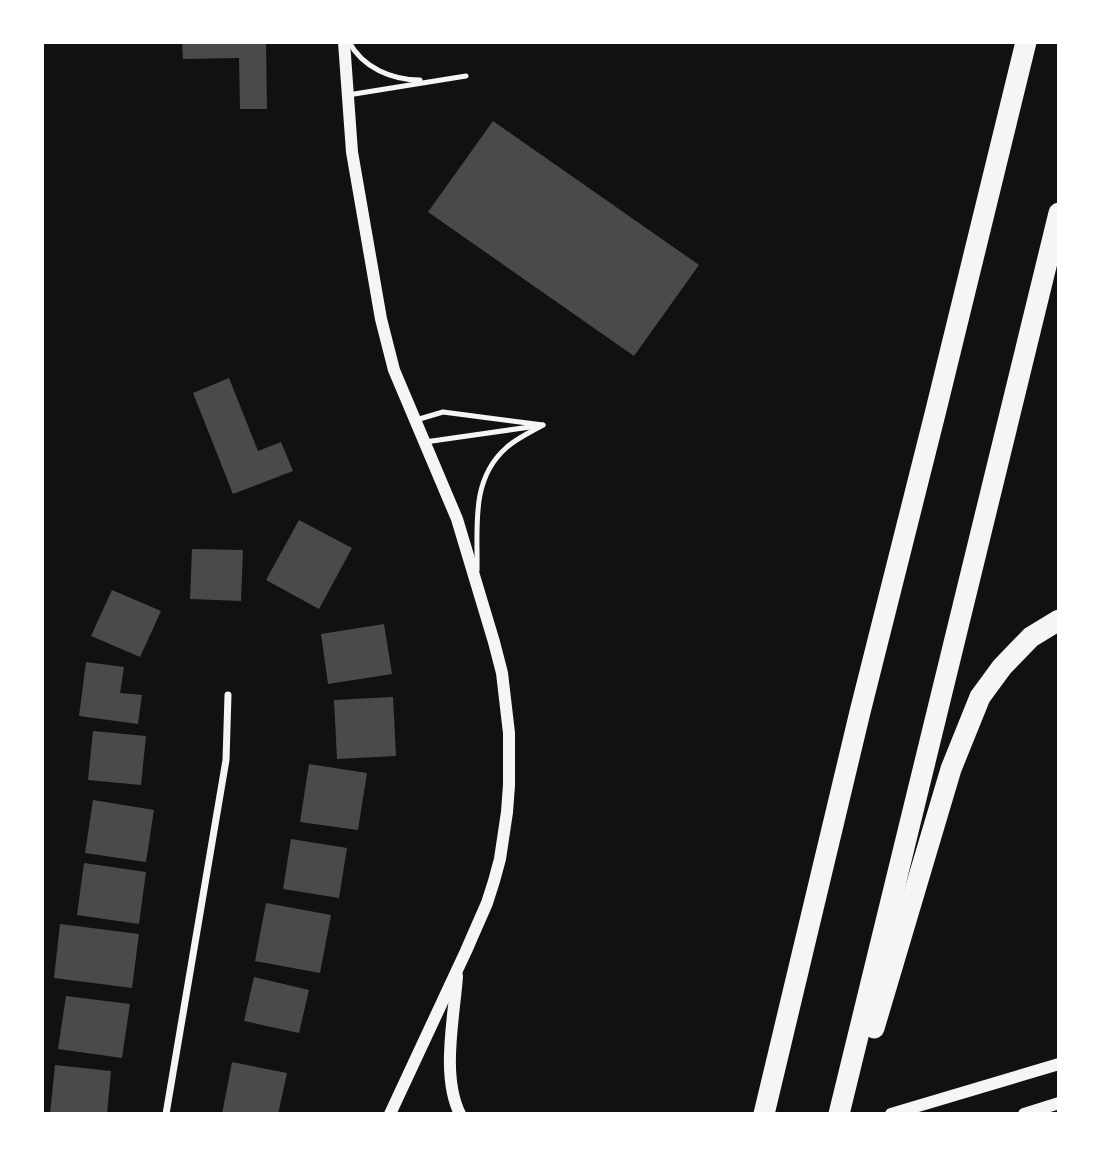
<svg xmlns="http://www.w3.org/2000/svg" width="1101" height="1156" font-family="Jost,sans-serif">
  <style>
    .building { fill: #4a4a4a }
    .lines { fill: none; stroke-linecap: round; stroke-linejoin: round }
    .service { stroke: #f5f5f5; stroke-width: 5 }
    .minor { stroke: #f5f5f5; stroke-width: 7 }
    .tertiary { stroke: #f5f5f5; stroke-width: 12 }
    .motorway { stroke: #f5f5f5; stroke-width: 21 }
  </style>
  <rect width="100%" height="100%" fill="#111"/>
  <g class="building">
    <path d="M 182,42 L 266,42 L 267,109 L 240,109 L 239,58 L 183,59 Z"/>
    <path d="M 493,121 L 699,265 L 634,356 L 428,212 Z"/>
    <path d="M 229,378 L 258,451 L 281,442 L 293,471 L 233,494 L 193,393 Z"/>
    <path d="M 299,520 L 352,548 L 319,609 L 266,580 Z"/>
    <path d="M 192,549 L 243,550 L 241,601 L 190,599 Z"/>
    <path d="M 112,590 L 161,611 L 140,657 L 91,636 Z"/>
    <path d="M 384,624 L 392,674 L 328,684 L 321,634 Z"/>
    <path d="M 86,662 L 124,667 L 120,693 L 142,695 L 138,724 L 79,716 Z"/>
    <path d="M 393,697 L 396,756 L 337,759 L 334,700 Z"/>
    <path d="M 93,731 L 146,736 L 141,785 L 88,780 Z"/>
    <path d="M 309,764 L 367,773 L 358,830 L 300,822 Z"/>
    <path d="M 93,800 L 154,810 L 146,862 L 85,853 Z"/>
    <path d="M 291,839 L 347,848 L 339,898 L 283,889 Z"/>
    <path d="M 84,863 L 146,872 L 139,924 L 77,915 Z"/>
    <path d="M 266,903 L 331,915 L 320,973 L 255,961 Z"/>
    <path d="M 60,924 L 139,934 L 132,988 L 54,978 Z"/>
    <path d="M 254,977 L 309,990 L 299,1033 L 244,1021 Z"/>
    <path d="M 66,996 L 130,1004 L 122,1058 L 58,1049 Z"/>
    <path d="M 232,1062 L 287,1073 L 278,1114 L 222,1114 Z"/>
    <path d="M 55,1065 L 111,1071 L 107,1114 L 50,1114 Z"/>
  </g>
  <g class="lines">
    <g class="service">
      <path d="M 349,42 C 363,68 392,80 420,80"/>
      <path d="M 348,95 L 466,76"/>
      <path d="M 416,420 L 443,412 L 543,425"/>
      <path d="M 425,442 L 537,426"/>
      <path d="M 477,571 C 478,527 470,480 506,448 C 517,438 531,432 543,425"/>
    </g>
    <path class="minor" d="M 166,1114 L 226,760 L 228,695"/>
    <g class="tertiary">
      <path d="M 344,42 L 352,152 L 381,319 L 394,370 L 457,519 L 494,642 L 502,673 L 509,733 L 509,785 L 507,812 L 500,859 L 494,881 L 487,903 L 466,951 L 390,1114"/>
      <path d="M 457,976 C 454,1018 441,1076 460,1114"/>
      <path d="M 891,1114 L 1059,1064"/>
      <path d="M 1024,1114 L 1059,1103"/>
    </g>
    <g class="motorway">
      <path d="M 874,1028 L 951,769 L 980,697 L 1002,667 L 1031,637 L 1059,620"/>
      <path d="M 764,1114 L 860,712 L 936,410 L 1026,42"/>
      <path d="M 839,1114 L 1059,213"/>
    </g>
  </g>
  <rect width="1101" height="1156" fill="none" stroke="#ffffff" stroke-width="88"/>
</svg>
